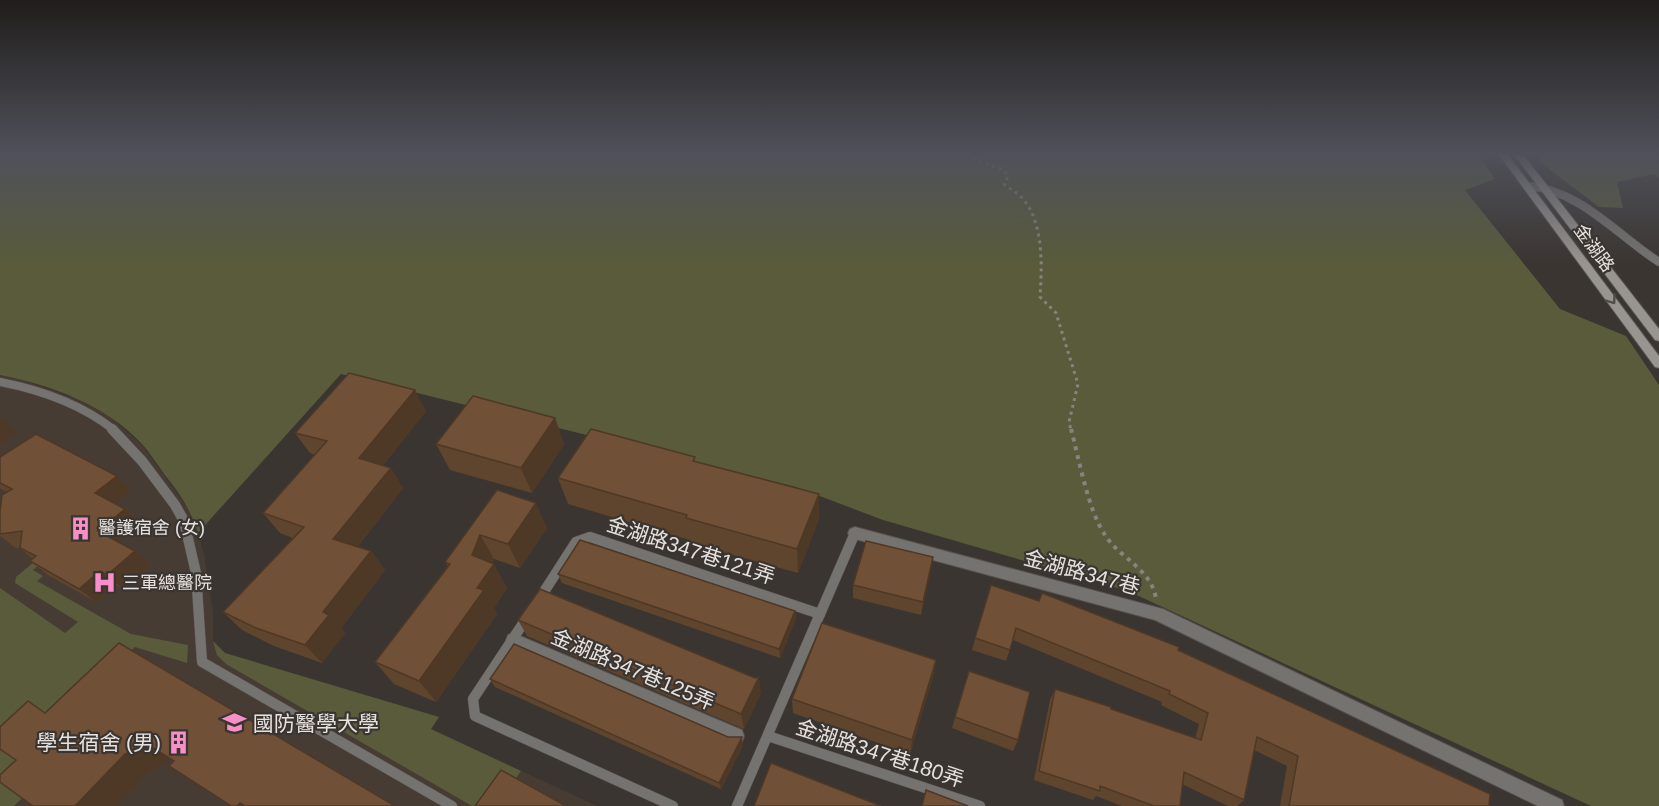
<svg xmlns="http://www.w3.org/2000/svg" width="1659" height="806" font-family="Arial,'Noto Sans TC',sans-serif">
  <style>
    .built { fill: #473c34 }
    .green { fill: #595b3b }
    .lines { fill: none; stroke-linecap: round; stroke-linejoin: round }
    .service-far1-casing { stroke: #56514d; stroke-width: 9 }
    .service-casing { stroke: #56514d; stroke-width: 11 }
    .pedestrian-casing { stroke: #56514d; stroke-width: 2 }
    .minor-casing { stroke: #56514d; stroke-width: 2 }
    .secondary-casing { stroke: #56514d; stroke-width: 2 }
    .path-far1 { stroke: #88837f; stroke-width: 3; stroke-dasharray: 3 4; stroke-linecap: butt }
    .path { stroke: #88837f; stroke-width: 4; stroke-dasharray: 4 5; stroke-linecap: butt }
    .service-far1 { stroke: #757370; stroke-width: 8 }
    .service { stroke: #757370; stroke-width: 10 }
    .pedestrian { fill: #757370; fill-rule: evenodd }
    .minor { fill: #757370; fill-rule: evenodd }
    .secondary { fill: #989490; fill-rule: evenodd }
    .wall { fill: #60452e }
    .shaded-wall { fill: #4e3826 }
    .building { fill: #705036; stroke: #4e3826; stroke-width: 1.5 }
    .oneway { stroke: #524d49 }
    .labels { text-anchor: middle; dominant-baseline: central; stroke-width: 4.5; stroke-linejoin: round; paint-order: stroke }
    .street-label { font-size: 18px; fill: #e5e1de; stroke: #3b3531 }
    .poi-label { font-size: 18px; fill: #e5e1de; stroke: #3b3531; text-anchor: start }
    .near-street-label { font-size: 21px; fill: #e5e1de; stroke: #3b3531 }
    .near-poi-label { font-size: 21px; fill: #e5e1de; stroke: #3b3531; text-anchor: start }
  </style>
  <rect width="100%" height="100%" fill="#3b3531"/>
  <path class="built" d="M 0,375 L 23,380 L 75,398 L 108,415 L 142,445 L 192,514 L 204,554 L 213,612 L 213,641 L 225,653 L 439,717 L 431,729 L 597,806 L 0,806 Z"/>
  <g class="green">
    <path d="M 0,152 L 1477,152 L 1495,179 L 1465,190 L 1560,309 L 1626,336 L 1659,385 L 1659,806 L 1591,806 L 1128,591 L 883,520 L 796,487 L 341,374 L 198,533 C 191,510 179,492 164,474 C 157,464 150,453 142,444 C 106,405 51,385 0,375 Z"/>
    <path d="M 1534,152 L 1659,152 L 1659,178 L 1654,174 L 1617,182 L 1623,208 L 1599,207 L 1545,166 Z"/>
    <path d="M 40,557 L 40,564 L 33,570 L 43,576 L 37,581 L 131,634 L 188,645 L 187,663 L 135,647 L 70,708 L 96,725 L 14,806 L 0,806 L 0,588 L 65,633 L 78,622 L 15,583 L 16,577 Z"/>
    <path d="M 213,641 L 225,653 L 439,717 L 431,729 L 521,771 L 497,806 L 472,806 L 226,664 L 217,655 Z"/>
  </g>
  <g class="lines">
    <defs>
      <g id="service-far1">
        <path d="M 1528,186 C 1580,190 1617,235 1659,262"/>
        <path d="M 0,382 C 41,390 81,404 114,430"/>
      </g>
      <g id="service">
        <path d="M 112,429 L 142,461 L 175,505 L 184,521 L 196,573 L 202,662 L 452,806"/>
        <path d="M 538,601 L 576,542 L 590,537 L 820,614"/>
        <path d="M 526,619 L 473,699 L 475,716 L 673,806"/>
        <path d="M 768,736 L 980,806"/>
        <path d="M 737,806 L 855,533"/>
      </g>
      <path id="pedestrian" d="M 513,633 L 742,730 L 744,736 L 742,742 L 736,744 L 730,742 L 508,645 L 506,640 L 508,635 Z"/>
      <path id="minor" d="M 855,527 L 1163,609 L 1562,800 L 1564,806 L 1538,806 L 1155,620 L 855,539 L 850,537 L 848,533 L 850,529 Z"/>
      <g id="secondary">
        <path d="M 1497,152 L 1506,152 L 1659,356 L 1659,368 L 1655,367 Z"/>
        <path d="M 1512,152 L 1521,152 L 1659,329 L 1659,341 L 1655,340 Z"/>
      </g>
    </defs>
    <use href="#service-far1" class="service-far1-casing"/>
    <use href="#service" class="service-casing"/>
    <use href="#pedestrian" class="pedestrian-casing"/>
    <use href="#minor" class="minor-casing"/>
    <use href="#secondary" class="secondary-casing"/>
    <path class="path-far1" d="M 960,152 L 1005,171 L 1008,177 L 1004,184 C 1010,189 1018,193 1023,199 C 1044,224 1042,266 1040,297 L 1056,313 L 1078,384 L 1069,422 L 1071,430"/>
    <path class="path" d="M 1071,429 C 1079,459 1088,510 1105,535 C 1119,558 1152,569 1156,599"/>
    <use href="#service-far1" class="service-far1"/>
    <use href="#service" class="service"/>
    <use href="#pedestrian" class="pedestrian"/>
    <use href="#minor" class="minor"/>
    <use href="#secondary" class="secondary"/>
  </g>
  <g class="wall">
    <path d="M 426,411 L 383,465 L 403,488 L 358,546 L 371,551 L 385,570 L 341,628 L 345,633 L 322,663 L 274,646 L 242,630 L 223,612 L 293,538 L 280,533 L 263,513 L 315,455 L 310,453 L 295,433 Z"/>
    <path d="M 555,418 L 564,444 L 532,493 L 450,470 L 436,444 Z"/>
    <path d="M 0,457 L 131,490 L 115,503 L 125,509 L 140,523 L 118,542 L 135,551 L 150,565 L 123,589 L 116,585 L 96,602 L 48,575 L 30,561 L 33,559 L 20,548 L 16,548 L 0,536 L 0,512 L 7,492 L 0,488 Z"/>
    <path d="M 696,462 L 819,519 L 798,573 L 691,543 L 690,540 L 568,504 L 558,478 Z"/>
    <path d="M 497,490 L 547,528 L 520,568 L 494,559 L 492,563 L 507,588 L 494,608 L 497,614 L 436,702 L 394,684 L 375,662 L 448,566 L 445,562 Z"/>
    <path d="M 933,557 L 921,615 L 853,598 L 853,585 Z"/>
    <path d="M 558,574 L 795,611 L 796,619 L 780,658 L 562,583 Z"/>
    <path d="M 991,585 L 1178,650 L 1489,806 L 1280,806 L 1287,766 L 1254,750 L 1244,800 L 1237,806 L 1228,806 L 1182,784 L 1180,806 L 1122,806 L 1096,796 L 1093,800 L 1034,780 L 1050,700 L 1055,689 L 1195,739 L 1199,724 L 1161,705 L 1162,702 L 1013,640 L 1006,661 L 972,650 Z"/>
    <path d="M 518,620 L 755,678 L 761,693 L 744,729 L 527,636 Z"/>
    <path d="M 936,660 L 933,676 L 910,754 L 793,713 L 792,699 Z"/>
    <path d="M 969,671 L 1018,740 L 1013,751 L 952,728 Z"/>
    <path d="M 490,679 L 743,745 L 721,789 L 495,687 Z"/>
  </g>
  <g class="shaded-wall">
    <path d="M 415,390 L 426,411 L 372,478 L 359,458 Z"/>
    <path d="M 3,418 L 17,432 L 0,444 L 0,420 Z"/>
    <path d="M 555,418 L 564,444 L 532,493 L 521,468 Z"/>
    <path d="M 391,468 L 403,488 L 348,558 L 333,539 Z"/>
    <path d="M 117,476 L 131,490 L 111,508 L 95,493 Z"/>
    <path d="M 819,494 L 819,519 L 798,573 L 797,549 Z"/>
    <path d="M 536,503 L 547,528 L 520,568 L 508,544 Z"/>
    <path d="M 125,509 L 140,523 L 114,546 L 98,531 Z"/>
    <path d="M 480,535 L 494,559 L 490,570 L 494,564 L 507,588 L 494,608 L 497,614 L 436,702 L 419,681 L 477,588 L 472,555 Z"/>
    <path d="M 135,551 L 150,565 L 123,589 L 107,575 Z"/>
    <path d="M 371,551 L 385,570 L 341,628 L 345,633 L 322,663 L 305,645 L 323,612 Z"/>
    <path d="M 933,557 L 931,570 L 921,615 L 923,602 Z"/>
    <path d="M 100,571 L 116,585 L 96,602 L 79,589 Z"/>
    <path d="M 795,611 L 796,619 L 780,658 L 779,649 Z"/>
    <path d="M 936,660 L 933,676 L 910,754 L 912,740 Z"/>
    <path d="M 759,677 L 761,693 L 744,729 L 741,714 Z"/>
    <path d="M 742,737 L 743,745 L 721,789 L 719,783 Z"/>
    <path d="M 145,743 L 169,759 L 163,766 L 150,770 L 116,806 L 75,806 L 125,754 Z"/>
  </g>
  <g class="building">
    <path d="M 349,373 L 415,390 L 359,458 L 391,468 L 333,539 L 371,551 L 323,612 L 329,615 L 305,645 L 256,628 L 223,612 L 304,527 L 263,513 L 327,441 L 295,433 Z"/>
    <path d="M 473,396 L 555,418 L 521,468 L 436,444 Z"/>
    <path d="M 591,429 L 695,457 L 693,461 L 819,494 L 797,549 L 686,518 L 687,515 L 558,478 Z"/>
    <path d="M 36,434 L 117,476 L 95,493 L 125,509 L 98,531 L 135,551 L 107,575 L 100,571 L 79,589 L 30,561 L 36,556 L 20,548 L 22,531 L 0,534 L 0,512 L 2,495 L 12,489 L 0,483 L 0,457 Z"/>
    <path d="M 497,490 L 536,503 L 508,544 L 480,535 L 472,555 L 494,564 L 477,588 L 484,590 L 419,681 L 375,662 L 450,564 L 445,562 Z"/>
    <path d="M 580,540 L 795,611 L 779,649 L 558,574 Z"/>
    <path d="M 866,541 L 933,557 L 923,602 L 853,585 Z"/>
    <path d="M 991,585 L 1039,601 L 1042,593 L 1179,647 L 1178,650 L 1490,794 L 1489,806 L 1289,806 L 1298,756 L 1257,737 L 1244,800 L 1184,772 L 1180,806 L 1154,806 L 1100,786 L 1100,791 L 1039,771 L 1055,689 L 1111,707 L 1111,709 L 1201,740 L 1208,713 L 1169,694 L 1170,691 L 1016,628 L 1010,650 L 975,638 Z"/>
    <path d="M 540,589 L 755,678 L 759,677 L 741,714 L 518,620 Z"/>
    <path d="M 822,623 L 936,660 L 912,740 L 792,699 Z"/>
    <path d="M 119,643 L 395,806 L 245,806 L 240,803 L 237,806 L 231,806 L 169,766 L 174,761 L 145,743 L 138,750 L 125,754 L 75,806 L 33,806 L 0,782 L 0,775 L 16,760 L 0,749 L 0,727 L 28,701 L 45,713 Z"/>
    <path d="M 514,644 L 728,737 L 742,737 L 719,783 L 490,679 Z"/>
    <path d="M 969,671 L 1030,692 L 1018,740 L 955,717 Z"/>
    <path d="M 771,763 L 881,806 L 754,806 Z"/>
    <path d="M 501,770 L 566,806 L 475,806 Z"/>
    <path d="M 926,790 L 968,806 L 922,806 Z"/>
  </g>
  <defs><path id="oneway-chevron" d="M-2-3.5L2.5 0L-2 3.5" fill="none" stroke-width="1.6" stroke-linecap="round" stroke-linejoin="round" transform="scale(1.5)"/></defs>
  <use class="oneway" href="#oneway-chevron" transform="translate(1612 300) rotate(54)"/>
  <linearGradient id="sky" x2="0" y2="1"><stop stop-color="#201d1b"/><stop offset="0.58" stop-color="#4f515a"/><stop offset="1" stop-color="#4f515a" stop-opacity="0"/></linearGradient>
  <rect width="1659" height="264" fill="url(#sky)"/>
  <defs>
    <symbol id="building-bare" viewBox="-9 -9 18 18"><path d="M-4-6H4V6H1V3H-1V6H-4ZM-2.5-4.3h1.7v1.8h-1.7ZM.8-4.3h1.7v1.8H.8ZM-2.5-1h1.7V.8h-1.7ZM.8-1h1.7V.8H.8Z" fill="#f98fc8" stroke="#3b3531" stroke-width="2.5" paint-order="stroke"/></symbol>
    <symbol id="hospital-bare" viewBox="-9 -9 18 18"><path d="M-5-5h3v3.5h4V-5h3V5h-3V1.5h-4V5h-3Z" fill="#f98fc8" stroke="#3b3531" stroke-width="2.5" paint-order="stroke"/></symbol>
    <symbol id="university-bare" viewBox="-9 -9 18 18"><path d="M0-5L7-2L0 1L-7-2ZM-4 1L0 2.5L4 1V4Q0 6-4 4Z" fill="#f98fc8" stroke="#3b3531" stroke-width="2.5" paint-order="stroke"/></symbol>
  </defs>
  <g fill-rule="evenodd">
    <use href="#building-bare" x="64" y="512" width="33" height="33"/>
    <use href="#hospital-bare" x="88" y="566" width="33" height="33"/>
    <use href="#university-bare" x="218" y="706" width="33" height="33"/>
    <use href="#building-bare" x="162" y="726" width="33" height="33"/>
  </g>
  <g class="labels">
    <g class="street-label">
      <text transform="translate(1594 248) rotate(54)">金湖路</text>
    </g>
    <g class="poi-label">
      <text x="98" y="528">醫護宿舍 (女)</text>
      <text x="122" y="583">三軍總醫院</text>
    </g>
    <g class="near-street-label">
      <text transform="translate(691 550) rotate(18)">金湖路347巷121弄</text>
      <text transform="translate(1082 572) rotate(15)">金湖路347巷</text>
      <text transform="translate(633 669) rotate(23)">金湖路347巷125弄</text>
      <text transform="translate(880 753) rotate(18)">金湖路347巷180弄</text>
    </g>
    <g class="near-poi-label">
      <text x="253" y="723">國防醫學大學</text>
      <text x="161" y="742" text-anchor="end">學生宿舍 (男)</text>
    </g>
  </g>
</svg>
